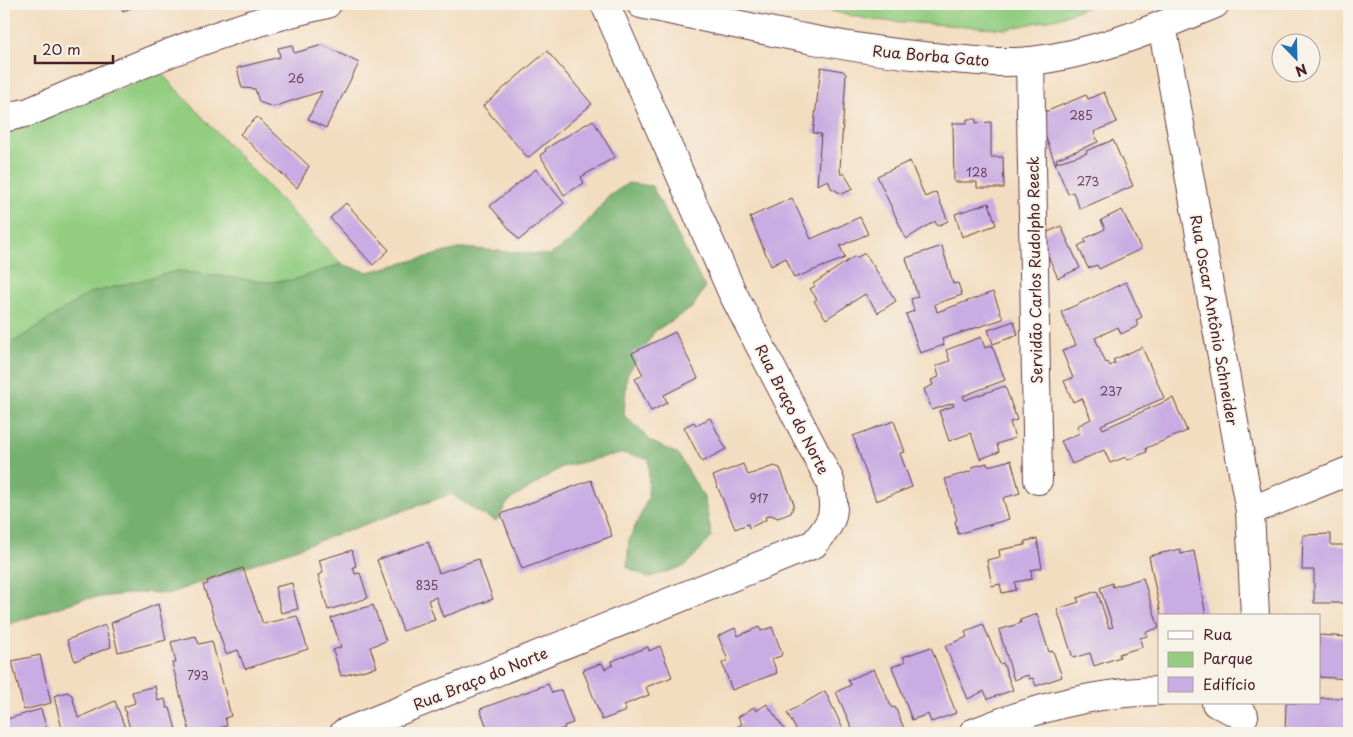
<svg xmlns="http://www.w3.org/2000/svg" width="1353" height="737" font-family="'Playpen Sans',sans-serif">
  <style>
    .green { fill: #92cd80; stroke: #6e7656 }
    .forest { fill: #75b06e; stroke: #60684c }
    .building { fill: #c8ace3 }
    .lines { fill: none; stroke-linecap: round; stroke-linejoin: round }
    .street-casing { stroke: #633c41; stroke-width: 30 }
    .street { stroke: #fff; stroke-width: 28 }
    .labels { text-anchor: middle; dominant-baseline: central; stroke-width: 4; stroke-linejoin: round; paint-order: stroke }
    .number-label { font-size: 12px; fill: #6a4259 }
    .street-label { font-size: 15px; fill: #4a1f2b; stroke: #f7f3e8 }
  </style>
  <rect width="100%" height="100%" fill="#f7f3e8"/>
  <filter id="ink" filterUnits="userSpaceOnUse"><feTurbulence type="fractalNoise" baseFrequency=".02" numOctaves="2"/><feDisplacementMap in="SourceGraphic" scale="10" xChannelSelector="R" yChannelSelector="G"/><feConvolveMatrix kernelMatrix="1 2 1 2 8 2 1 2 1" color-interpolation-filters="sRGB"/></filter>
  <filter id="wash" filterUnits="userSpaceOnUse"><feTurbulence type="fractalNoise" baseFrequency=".0096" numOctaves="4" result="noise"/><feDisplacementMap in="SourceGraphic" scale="20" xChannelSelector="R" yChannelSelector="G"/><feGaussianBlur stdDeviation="1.12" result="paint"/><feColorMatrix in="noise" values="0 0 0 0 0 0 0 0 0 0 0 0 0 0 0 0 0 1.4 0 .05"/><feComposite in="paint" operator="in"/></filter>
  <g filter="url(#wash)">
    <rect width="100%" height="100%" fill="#f3ddc0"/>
    <g class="green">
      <path d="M 798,4 L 1094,4 L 1058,18 L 1007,29 L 872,20 Z"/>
      <path d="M 161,73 L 341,264 L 293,280 L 267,282 L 177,271 L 4,348 L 4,134 Z"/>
    </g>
    <path class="forest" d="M 628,183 L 652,186 L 705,288 L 692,308 L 655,331 L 627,375 L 624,415 L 652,442 L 678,454 L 704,497 L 712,537 L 685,566 L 648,578 L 627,567 L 629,540 L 648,498 L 649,459 L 621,453 L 562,467 L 509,501 L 496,521 L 480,513 L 451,494 L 168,594 L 146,592 L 83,599 L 4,626 L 4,348 L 89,293 L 177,271 L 267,282 L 293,280 L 341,264 L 368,272 L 462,248 L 550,255 L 571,241 L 609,196 Z"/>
    <g id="blocks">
      <g class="building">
        <path d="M 120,4 L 142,4 L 123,11 Z"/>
        <path d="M 292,45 L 294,53 L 323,45 L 359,63 L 326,128 L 308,119 L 322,91 L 273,107 L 259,102 L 255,89 L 242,88 L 237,68 L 280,57 L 278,48 Z"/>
        <path d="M 547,51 L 592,104 L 528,158 L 483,106 Z"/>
        <path d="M 821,67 L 843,71 L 846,74 L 840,169 L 841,175 L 844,173 L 853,189 L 842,194 L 831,188 L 828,180 L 817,185 L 821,134 L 813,133 Z"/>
        <path d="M 1104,92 L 1117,122 L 1094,132 L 1098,142 L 1056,159 L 1057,162 L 1055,163 L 1038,115 L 1086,95 L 1088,99 Z"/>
        <path d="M 257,117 L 309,166 L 297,188 L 240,134 Z"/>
        <path d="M 967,119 L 976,119 L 976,123 L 991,122 L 991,157 L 1003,157 L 1004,188 L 977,188 L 977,182 L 954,182 L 953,123 L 967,123 Z"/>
        <path d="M 593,120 L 615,157 L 581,177 L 584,183 L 564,195 L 540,155 L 546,151 L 545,149 Z"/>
        <path d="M 1113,140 L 1133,186 L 1080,209 L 1073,192 L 1068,194 L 1055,163 L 1087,153 L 1086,151 Z"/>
        <path d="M 910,161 L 925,197 L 936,192 L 948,221 L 937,226 L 935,221 L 906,239 L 877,176 Z"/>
        <path d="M 536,169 L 564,203 L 519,240 L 490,206 Z"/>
        <path d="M 792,198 L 811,239 L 860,217 L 868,234 L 840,246 L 845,258 L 794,278 L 786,258 L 771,266 L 750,217 Z"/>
        <path d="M 346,203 L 389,250 L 373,265 L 330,218 Z"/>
        <path d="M 989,203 L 996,225 L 962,237 L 955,214 Z"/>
        <path d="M 1122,210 L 1141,249 L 1099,269 L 1097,265 L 1088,268 L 1078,246 L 1086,242 L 1084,239 L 1105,229 L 1101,220 Z"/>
        <path d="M 1061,226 L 1080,268 L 1058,278 L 1039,236 Z"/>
        <path d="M 942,246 L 953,284 L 958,283 L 962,295 L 935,304 L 937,312 L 993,292 L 1003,319 L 942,339 L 944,345 L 920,353 L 906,314 L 914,311 L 911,299 L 918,297 L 906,258 Z"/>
        <path d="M 865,253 L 896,301 L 878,313 L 865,294 L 826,319 L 814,301 L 817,299 L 810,289 L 815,286 L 813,284 L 855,256 L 856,258 Z"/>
        <path d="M 1126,282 L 1142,317 L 1136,320 L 1138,326 L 1121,334 L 1118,327 L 1095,338 L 1106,363 L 1108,362 L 1110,366 L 1115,363 L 1113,360 L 1142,347 L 1164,398 L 1101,425 L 1103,429 L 1173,398 L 1187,431 L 1146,448 L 1147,452 L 1127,460 L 1126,457 L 1110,463 L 1104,450 L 1072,464 L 1061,441 L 1080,433 L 1077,426 L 1091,419 L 1082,398 L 1073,402 L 1064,381 L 1073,378 L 1062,351 L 1076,345 L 1061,312 Z"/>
        <path d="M 1014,321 L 1018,335 L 993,344 L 988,330 Z"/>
        <path d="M 675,332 L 698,378 L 664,395 L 667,403 L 651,411 L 635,379 L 643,375 L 632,353 Z"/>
        <path d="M 981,337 L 985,348 L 992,345 L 1005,380 L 963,396 L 965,400 L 1005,386 L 1017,420 L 1010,422 L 1015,438 L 997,444 L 999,452 L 980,459 L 971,433 L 949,441 L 939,411 L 954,406 L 953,403 L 932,410 L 924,389 L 933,385 L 931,380 L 939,377 L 936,366 L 950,361 L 946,350 Z"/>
        <path d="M 710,418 L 726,449 L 702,462 L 684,427 L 694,422 L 696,425 Z"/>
        <path d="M 894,421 L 905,452 L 900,453 L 912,487 L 876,501 L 853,436 Z"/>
        <path d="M 1011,460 L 1020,493 L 1003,498 L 1009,519 L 958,534 L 955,521 L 957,520 L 945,479 L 972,471 L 972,467 L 987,463 L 988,466 Z"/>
        <path d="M 743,464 L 748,475 L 774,466 L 780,468 L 794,504 L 791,513 L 778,518 L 771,515 L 765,517 L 766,520 L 749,528 L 748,524 L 735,529 L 713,476 Z"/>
        <path d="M 591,480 L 612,536 L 522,569 L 501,514 Z"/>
        <path d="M 1331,534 L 1331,545 L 1349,545 L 1349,603 L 1314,603 L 1314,570 L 1302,570 L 1303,535 Z"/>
        <path d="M 1037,539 L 1042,568 L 1031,570 L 1032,579 L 1015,582 L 1016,590 L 1002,593 L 1000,584 L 992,586 L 987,560 L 1000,557 L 999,550 L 1025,545 L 1025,541 Z"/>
        <path d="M 428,542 L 439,573 L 478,559 L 493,599 L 443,617 L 436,597 L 428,600 L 435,620 L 403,631 L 377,560 Z"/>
        <path d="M 1180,549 L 1181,554 L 1194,551 L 1206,616 L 1161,616 L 1149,556 Z"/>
        <path d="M 352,550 L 356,566 L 353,567 L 355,574 L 360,573 L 368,598 L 328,610 L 318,575 L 323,573 L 319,560 Z"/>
        <path d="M 243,568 L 263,624 L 297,616 L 308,649 L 245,669 L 238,650 L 226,654 L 203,585 L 208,584 L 207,581 Z"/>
        <path d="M 1143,578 L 1159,628 L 1146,632 L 1147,636 L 1140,638 L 1142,647 L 1119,654 L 1120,657 L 1094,666 L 1090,653 L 1073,658 L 1057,609 L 1079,602 L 1077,598 L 1097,591 L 1109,628 L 1113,627 L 1100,588 L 1112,583 L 1113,587 Z"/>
        <path d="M 292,583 L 298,609 L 281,613 L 275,587 Z"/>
        <path d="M 158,604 L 166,640 L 118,652 L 111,623 Z"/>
        <path d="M 373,605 L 386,641 L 370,647 L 377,667 L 341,676 L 333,650 L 341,647 L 331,618 Z"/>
        <path d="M 1037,614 L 1049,652 L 1053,651 L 1062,677 L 1036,686 L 1033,678 L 1029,679 L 1028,675 L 1014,680 L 999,630 L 1021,623 L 1020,620 Z"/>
        <path d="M 983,624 L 1000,664 L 1003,663 L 1013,690 L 988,699 L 984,691 L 968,699 L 945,646 L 967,637 L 965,632 Z"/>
        <path d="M 105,625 L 111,647 L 75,661 L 67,640 Z"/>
        <path d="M 759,627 L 761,631 L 772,627 L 782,653 L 781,656 L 772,659 L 777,673 L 732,690 L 722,663 L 728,660 L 718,636 L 735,628 L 738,636 Z"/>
        <path d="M 1319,635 L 1349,637 L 1349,679 L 1319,677 Z"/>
        <path d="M 196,636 L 199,644 L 212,641 L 231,716 L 225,718 L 227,726 L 201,733 L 190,733 L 172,663 L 176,663 L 171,642 Z"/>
        <path d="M 660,646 L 672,677 L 646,687 L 649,695 L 624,705 L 626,711 L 602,720 L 583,670 L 602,663 L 605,669 L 613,665 L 612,661 L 648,647 L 649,651 Z"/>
        <path d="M 931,647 L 956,713 L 931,722 L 928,714 L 912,720 L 892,667 L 905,662 L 903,657 Z"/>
        <path d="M 40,655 L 51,703 L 24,710 L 12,661 Z"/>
        <path d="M 874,669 L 892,708 L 895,707 L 906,733 L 854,733 L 836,692 L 851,685 L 848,680 Z"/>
        <path d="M 548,684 L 552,693 L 561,690 L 573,723 L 564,726 L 565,728 L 556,731 L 556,733 L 489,733 L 480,709 Z"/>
        <path d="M 155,686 L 158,701 L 165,699 L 167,708 L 170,708 L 177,733 L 131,733 L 124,707 L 135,703 L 132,692 Z"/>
        <path d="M 825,691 L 845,733 L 798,733 L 787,713 Z"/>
        <path d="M 67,692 L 72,695 L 78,718 L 115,701 L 127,733 L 63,733 L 54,696 Z"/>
        <path d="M 1319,698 L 1349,698 L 1349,733 L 1285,733 L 1286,703 L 1319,703 Z"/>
        <path d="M 767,704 L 787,733 L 734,733 L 732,730 L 742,724 L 738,717 L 754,707 L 756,711 Z"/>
        <path d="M 41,709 L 48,733 L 4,733 L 4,720 Z"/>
        <rect x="1066" y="730" width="44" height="3"/>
      </g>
    </g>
  </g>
  <g filter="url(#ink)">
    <use href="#blocks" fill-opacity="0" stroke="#633c41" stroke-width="1"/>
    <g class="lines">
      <defs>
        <g id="street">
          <path d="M 641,4 C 738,24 834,48 932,57 C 964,60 999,64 1031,61 C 1095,54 1156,28 1215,4"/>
          <path d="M 1162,25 L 1250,511 L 1255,616"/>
          <path d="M 1030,61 L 1038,480"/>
          <path d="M 4,118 L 29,112 C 126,70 223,27 327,4"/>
          <path d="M 1250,511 L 1349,471"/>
          <path d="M 1216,703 L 1244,716"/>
          <path d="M 344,733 L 814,544 C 835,519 836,513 830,481 L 732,292 L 605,4"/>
          <path d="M 973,733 C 1032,709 1095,692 1159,691"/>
        </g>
      </defs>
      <use href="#street" class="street-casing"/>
      <use href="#street" class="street"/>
    </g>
  </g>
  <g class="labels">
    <g class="number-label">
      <text x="296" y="78">26</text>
      <text x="1081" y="115">285</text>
      <text x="977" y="172">128</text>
      <text x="1088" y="181">273</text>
      <text x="1111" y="391">237</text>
      <text x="759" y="498">917</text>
      <text x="427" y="585">835</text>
      <text x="198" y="675">793</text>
    </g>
    <g class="street-label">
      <text transform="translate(931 55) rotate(5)">Rua Borba Gato</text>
      <text transform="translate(1034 270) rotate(-91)">Servidão Carlos Rudolpho Reeck</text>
      <text transform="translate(1215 320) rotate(80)">Rua Oscar Antônio Schneider</text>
      <text transform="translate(793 409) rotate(63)">Rua Braço do Norte</text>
      <text transform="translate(480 678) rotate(-22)">Rua Braço do Norte</text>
    </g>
  </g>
  <rect width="1353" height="737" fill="none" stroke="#f7f3e8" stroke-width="20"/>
  <rect x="1158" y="614" width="162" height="90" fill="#f7f3e8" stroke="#b29e9c"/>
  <rect x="1168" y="631" width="25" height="8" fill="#ffffff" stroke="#b29e9c"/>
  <text x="1203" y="640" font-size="15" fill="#4a1f2b">Rua</text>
  <rect x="1168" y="652" width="25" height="15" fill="#92cd80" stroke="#b29e9c"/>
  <text x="1203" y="664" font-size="15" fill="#4a1f2b">Parque</text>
  <rect x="1168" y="677" width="25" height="15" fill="#c8ace3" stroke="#b29e9c"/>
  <text x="1203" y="690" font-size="15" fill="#4a1f2b">Edifício</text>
  <g transform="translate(1296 58) rotate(157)"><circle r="24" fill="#f7f3e8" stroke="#b29e9c"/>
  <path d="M0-4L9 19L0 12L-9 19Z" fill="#1f6fb2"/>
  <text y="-8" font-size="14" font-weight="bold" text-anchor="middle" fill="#4a1f2b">N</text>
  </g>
  <path d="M35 55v8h78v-8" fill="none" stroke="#4a1f2b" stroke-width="2.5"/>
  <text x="42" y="55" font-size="15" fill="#4a1f2b" stroke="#f7f3e8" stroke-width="4" paint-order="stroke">20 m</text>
</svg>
